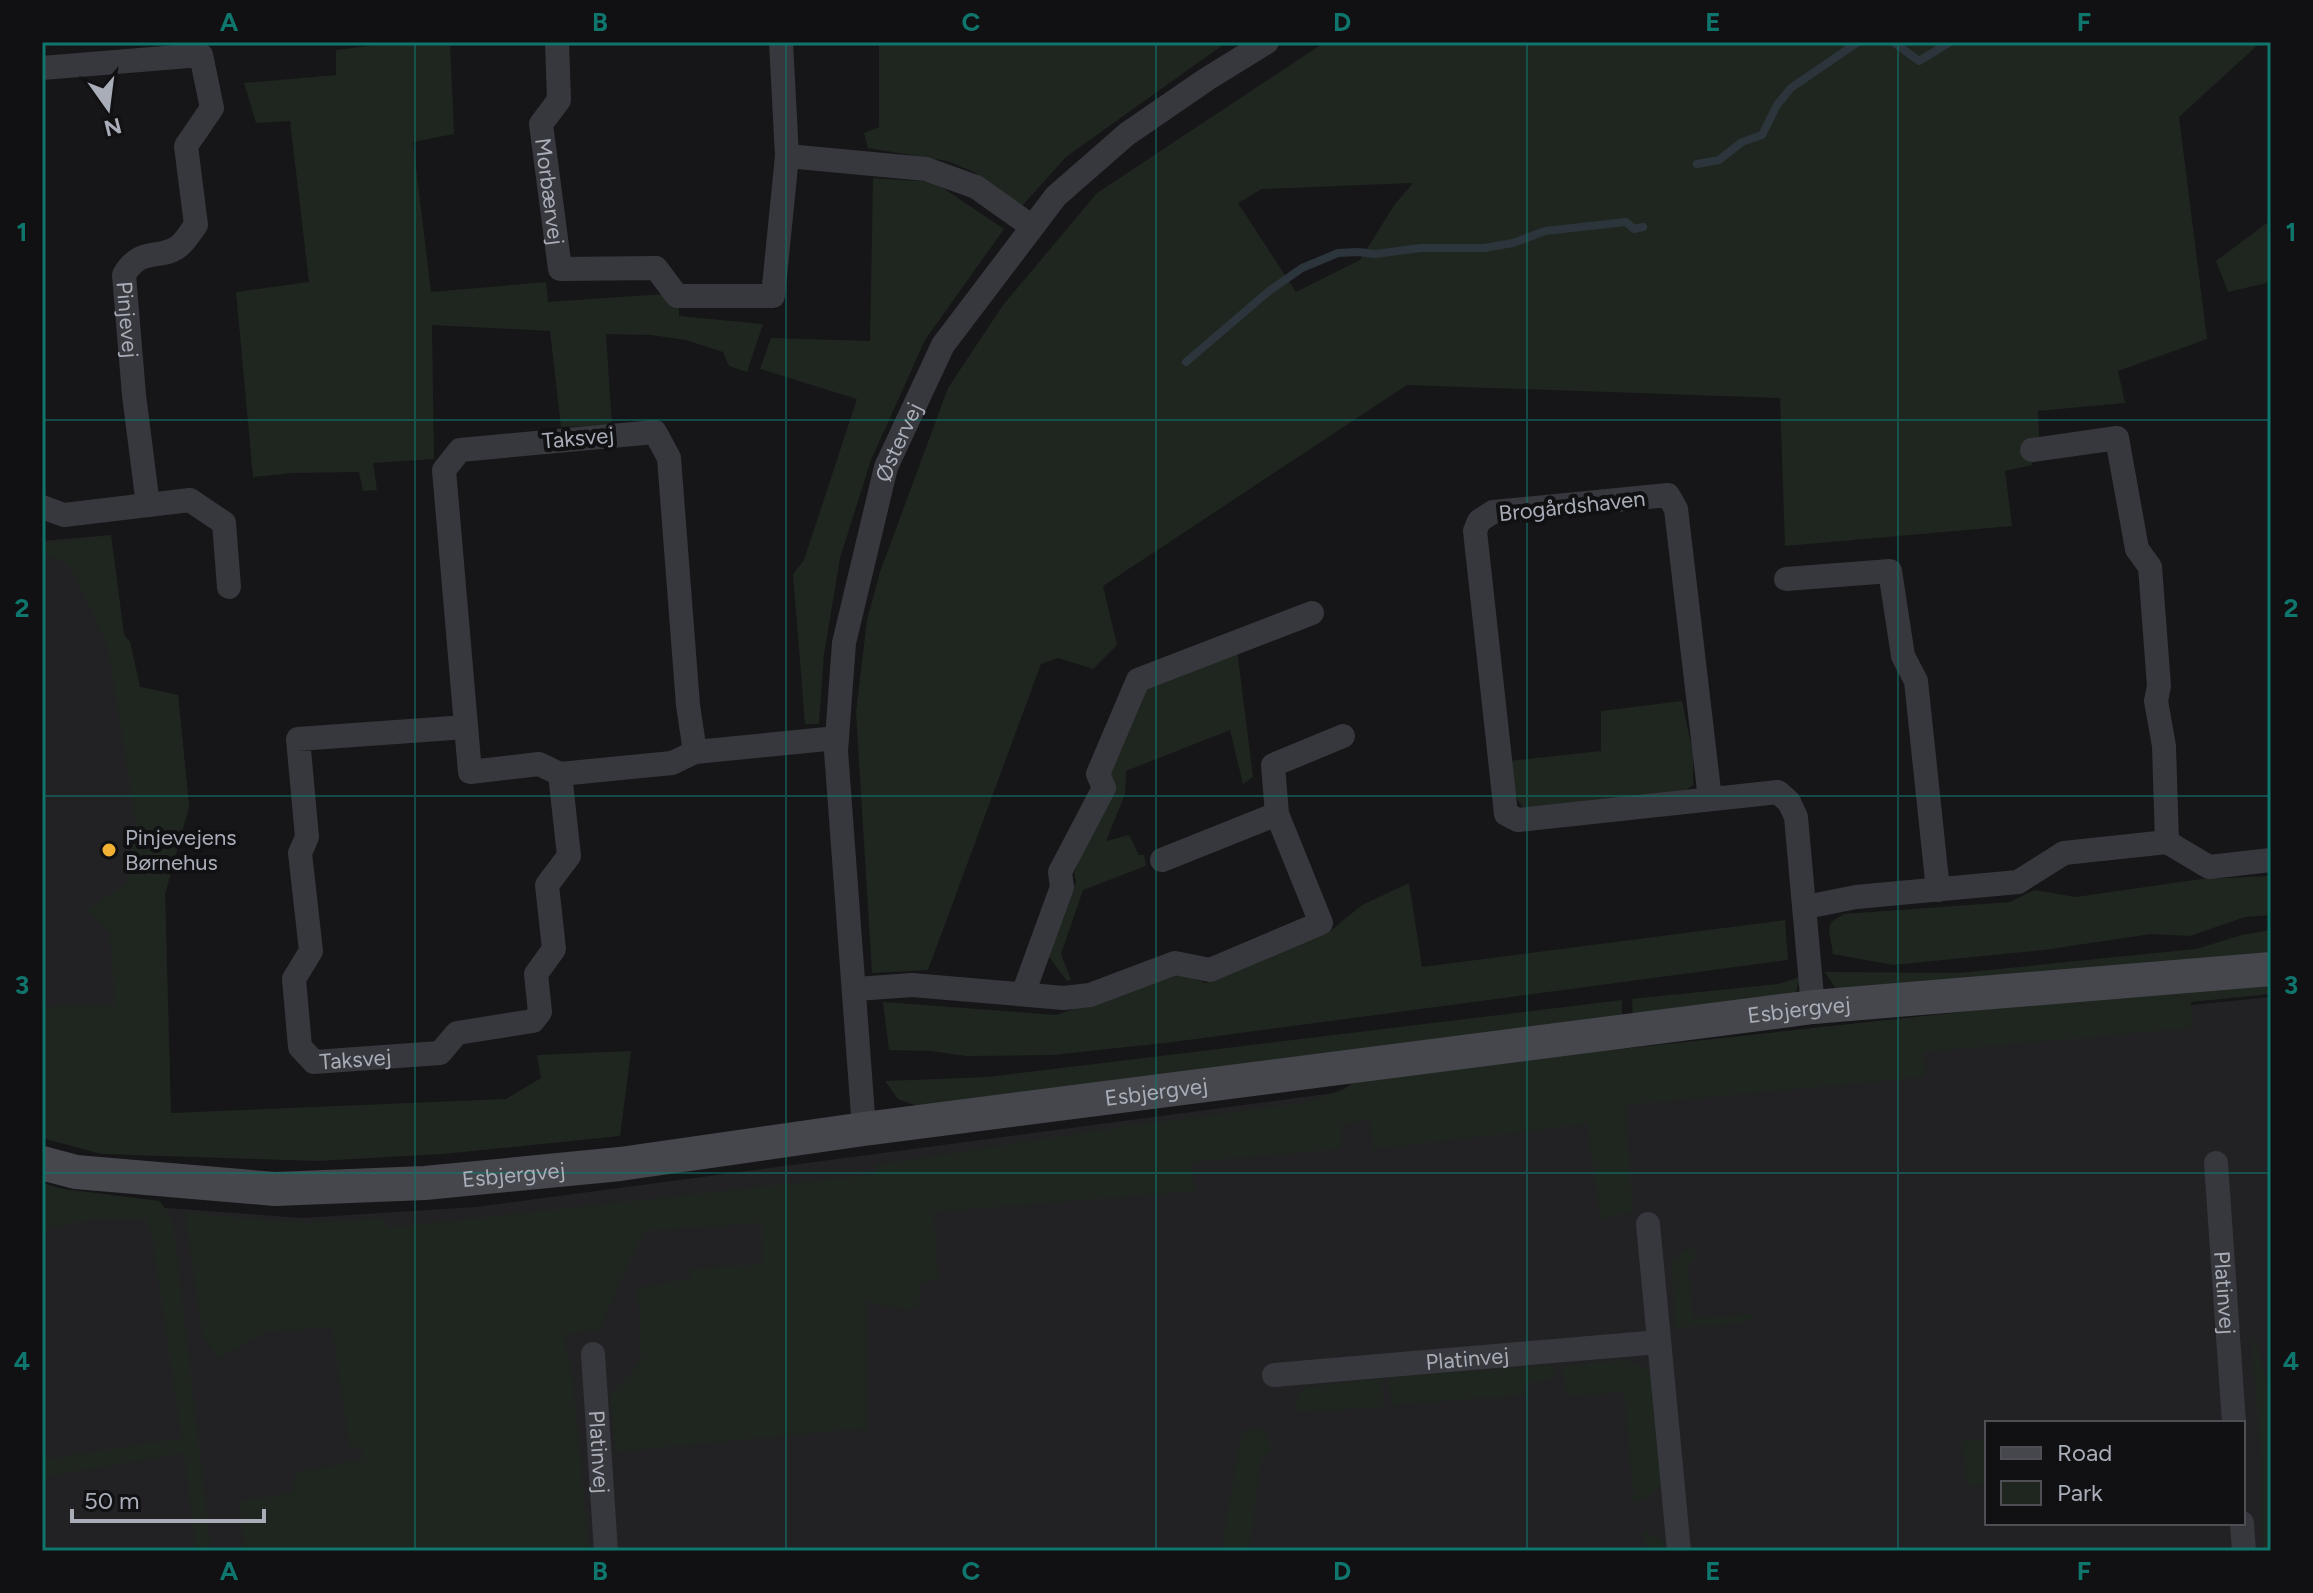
<svg xmlns="http://www.w3.org/2000/svg" width="2313" height="1593" font-family="Figtree,sans-serif">
  <style>
    .built { fill: #222225; fill-rule: evenodd }
    .green { fill: #1e261f; fill-rule: evenodd }
    .lines { fill: none; stroke-linecap: round; stroke-linejoin: round }
    .stream { stroke: #2c353c; stroke-width: 8 }
    .street { stroke: #37383d; stroke-width: 24 }
    .secondary { stroke: #45474d; stroke-width: 34 }
    .grid { fill: none; stroke: #0f766e; stroke-width: 2; stroke-opacity: 0.55 }
    .poi-dot { fill: #f2b134; stroke: #111113; stroke-width: 3 }
    .labels { text-anchor: middle; dominant-baseline: central; stroke-width: 8; stroke-linejoin: round; paint-order: stroke }
    .street-label { font-size: 22px; fill: #a8adb8; stroke: #111113 }
    .poi-label { font-size: 22px; fill: #a8adb8; stroke: #111113; text-anchor: start }
    .neatline { fill: none; stroke: #0f766e; stroke-width: 3 }
    .grid-label { font-size: 26px; text-anchor: middle; font-weight: bold; fill: #0f766e }
  </style>
  <rect width="100%" height="100%" fill="#161618"/>
  <g class="built">
    <path d="M 111,535 L 124,635 L 130,642 L 140,687 L 178,695 L 189,805 L 165,894 L 170,1083 L 42,1086 L 42,541 Z"/>
    <path d="M 2271,997 L 2271,1551 L 42,1551 L 42,1187 L 78,1197 L 167,1208 L 302,1218 L 476,1207 L 1402,1084 ZM 1987,1423 L 2243,1423 L 2243,1523 L 1987,1523 Z"/>
  </g>
  <g class="green">
    <path d="M 402,42 L 450,42 L 454,134 L 413,142 L 431,292 L 546,282 L 548,302 L 664,294 L 679,306 L 679,316 L 763,324 L 747,372 L 729,366 L 723,352 L 686,340 L 651,335 L 606,334 L 612,426 L 561,427 L 550,331 L 432,325 L 434,459 L 373,463 L 377,490 L 363,491 L 359,472 L 293,473 L 253,477 L 236,292 L 309,282 L 290,121 L 256,123 L 244,83 L 336,75 L 336,50 Z"/>
    <path d="M 879,42 L 1227,42 L 1066,157 L 1022,206 L 974,172 L 947,161 L 868,148 L 864,133 L 879,127 Z"/>
    <path d="M 1325,42 L 2261,42 L 2179,117 L 2207,339 L 2118,371 L 2125,403 L 2038,411 L 2039,437 L 2028,441 L 2032,465 L 2005,471 L 2012,526 L 1785,546 L 1780,398 L 1407,385 L 1103,586 L 1117,645 L 1093,669 L 1058,658 L 1041,664 L 928,970 L 872,973 L 856,712 L 867,620 L 880,572 L 948,388 L 1003,305 L 1097,193 ZM 1413,183 L 1395,204 L 1360,260 L 1296,292 L 1238,203 L 1262,189 Z"/>
    <path d="M 873,178 L 934,182 L 1004,229 L 925,340 L 871,460 L 840,558 L 824,654 L 819,724 L 805,724 L 793,574 L 804,560 L 857,399 L 760,369 L 771,338 L 870,341 Z"/>
    <path d="M 2271,220 L 2271,282 L 2228,292 L 2216,261 Z"/>
    <path d="M 111,535 L 124,635 L 130,642 L 140,687 L 178,695 L 189,807 L 165,894 L 171,1113 L 506,1099 L 541,1078 L 537,1055 L 631,1051 L 620,1136 L 443,1154 L 318,1161 L 101,1154 L 42,1138 L 42,1007 L 115,1005 L 110,933 L 86,910 L 128,882 L 136,821 L 107,643 L 69,565 L 42,552 L 42,544 Z"/>
    <path d="M 1237,650 L 1253,777 L 1243,784 L 1230,730 L 1126,771 L 1125,794 L 1106,841 L 1129,835 L 1139,855 L 1144,855 L 1146,866 L 1083,890 L 1061,954 L 1071,980 L 1067,981 L 1047,954 L 1076,882 L 1074,873 L 1110,785 L 1108,777 L 1146,689 Z"/>
    <path d="M 1682,701 L 1693,754 L 1693,785 L 1686,790 L 1595,805 L 1522,807 L 1516,797 L 1509,761 L 1601,751 L 1601,711 Z"/>
    <path d="M 2271,876 L 2271,915 L 2245,917 L 2190,936 L 2151,934 L 2044,950 L 1893,965 L 1833,954 L 1829,930 L 1831,922 L 1844,914 L 2010,902 L 2034,890 L 2076,897 L 2201,879 Z"/>
    <path d="M 1409,883 L 1422,967 L 1785,920 L 1788,960 L 1173,1042 L 1052,1055 L 966,1056 L 931,1051 L 889,1050 L 883,1002 L 1057,1015 L 1174,972 L 1206,983 L 1329,932 L 1362,905 Z"/>
    <path d="M 2271,930 L 2271,956 L 1841,997 L 1825,972 L 1959,973 L 2196,949 L 2242,935 Z"/>
    <path d="M 1800,977 L 1796,992 L 1783,1001 L 1633,1019 L 1632,999 L 1778,984 Z"/>
    <path d="M 2271,983 L 2271,994 L 2191,1002 L 2192,1028 L 1924,1052 L 1925,1077 L 1625,1105 L 1633,1211 L 1601,1220 L 1587,1124 L 1374,1149 L 1369,1119 L 1341,1126 L 1342,1149 L 1192,1162 L 1194,1191 L 934,1212 L 938,1279 L 920,1283 L 919,1305 L 910,1310 L 866,1302 L 867,1428 L 615,1452 L 610,1395 L 641,1362 L 638,1288 L 691,1278 L 689,1269 L 763,1264 L 761,1223 L 644,1231 L 599,1329 L 564,1335 L 573,1382 L 589,1551 L 245,1551 L 239,1501 L 293,1493 L 295,1473 L 361,1460 L 364,1452 L 349,1444 L 332,1327 L 267,1332 L 218,1358 L 203,1337 L 185,1213 L 307,1223 L 383,1218 L 388,1228 L 877,1174 L 876,1165 L 1128,1126 L 1309,1102 L 1344,1089 L 1362,1077 L 2007,1007 Z"/>
    <path d="M 1622,1000 L 1622,1019 L 920,1107 L 898,1099 L 885,1081 L 988,1077 Z"/>
    <path d="M 42,1183 L 64,1189 L 160,1201 L 173,1221 L 211,1551 L 196,1551 L 184,1453 L 42,1477 L 42,1460 L 182,1438 L 152,1237 L 146,1220 L 90,1220 L 42,1229 Z"/>
    <path d="M 1692,1246 L 1698,1256 L 1688,1266 L 1693,1318 L 1757,1314 L 1744,1323 L 1675,1328 L 1672,1260 Z"/>
    <path d="M 2251,1336 C 2279,1378 2271,1498 2271,1551 L 2263,1551 L 2261,1455 Z"/>
    <path d="M 1627,1360 L 1647,1369 L 1654,1381 L 1661,1483 L 1653,1494 L 1634,1503 L 1624,1392 L 1567,1396 L 1562,1366 Z"/>
    <path d="M 1552,1365 L 1555,1379 L 1524,1384 L 1526,1395 L 1392,1405 L 1388,1377 Z"/>
    <path d="M 1382,1378 L 1384,1407 L 1295,1412 L 1298,1396 L 1306,1387 Z"/>
    <path d="M 1260,1428 L 1273,1448 L 1261,1461 L 1249,1551 L 1221,1551 L 1242,1431 Z"/>
    <path d="M 1987,1439 L 1987,1484 L 1968,1486 L 1962,1441 Z"/>
    <path d="M 1644,1531 L 1663,1541 L 1665,1551 L 1650,1551 L 1645,1544 Z"/>
  </g>
  <g class="lines">
    <g class="stream">
      <path d="M 1893,42 L 1919,61 L 1950,42"/>
      <path d="M 1697,164 L 1719,160 L 1742,142 L 1762,135 L 1777,105 L 1791,88 L 1858,42"/>
      <path d="M 1186,362 L 1269,291 L 1302,268 L 1338,253 L 1358,252 L 1375,254 L 1421,248 L 1484,248 L 1513,243 L 1545,231 L 1626,222 L 1634,229 L 1643,227"/>
    </g>
    <g class="street">
      <path id="s1" d="M 557,42 L 559,100 L 541,124 L 560,269 L 656,268 L 677,296 L 773,296 L 787,156 L 781,42"/>
      <path id="s2" d="M 42,68 L 201,55 L 212,108 L 186,146 L 196,225 C 191,231 186,241 179,246 C 161,261 141,245 124,275 L 134,395 L 148,505 L 64,515 L 42,507"/>
      <path d="M 787,156 L 926,169 L 976,187 L 1031,226"/>
      <path d="M 2032,450 L 2117,438 L 2137,549 L 2150,567 L 2159,686 L 2156,701 L 2164,746 L 2167,842"/>
      <path d="M 148,505 L 190,500 L 224,523 L 229,587"/>
      <path d="M 1786,579 L 1890,571 L 1903,656 L 1916,681 L 1938,890"/>
      <path id="s3" d="M 466,727 L 298,739 L 307,837 L 300,853 L 311,951 L 294,979 L 300,1047 L 314,1062 L 440,1053 L 457,1033 L 533,1021 L 540,1012 L 536,974 L 554,949 L 547,885 L 569,856 L 560,774"/>
      <path d="M 695,752 L 688,705 L 669,458 L 655,432 L 460,450 L 444,470 L 470,772 L 539,764 L 560,774 L 672,763 L 695,752 L 837,738"/>
      <path d="M 1710,799 L 1676,509 L 1668,495 L 1493,512 L 1479,521 L 1475,531 L 1506,814 L 1518,820 L 1778,792 L 1789,802 L 1796,817 L 1813,1007"/>
      <path d="M 1277,814 L 1273,765 L 1343,736"/>
      <path d="M 1806,907 L 1856,897 L 2018,882 L 2064,853 L 2167,842 L 2209,867 L 2271,860"/>
      <path d="M 856,989 L 912,985 L 1064,998 L 1090,995 L 1175,963 L 1210,970 L 1321,923 L 1277,814 L 1162,860"/>
      <path d="M 1023,994 L 1062,887 L 1060,872 L 1104,788 L 1098,774 L 1138,680 L 1312,613"/>
      <path id="s4" d="M 864,1129 L 836,751 L 844,643 L 886,467 L 943,345 L 1056,196 L 1127,134 L 1207,79 L 1267,42"/>
      <path id="s5" d="M 2216,1163 L 2234,1423"/>
      <path d="M 1648,1224 L 1679,1551"/>
      <path id="s6" d="M 593,1354 L 606,1551"/>
      <path id="s7" d="M 1274,1375 L 1659,1342"/>
      <path d="M 2242,1523 L 2244,1551"/>
    </g>
    <path class="secondary" id="s8" d="M 42,1163 L 76,1172 L 275,1189 L 425,1183 L 620,1164 L 864,1129 L 1813,1007 L 2271,969"/>
  </g>
  <path class="grid" d="M 415,42 L 415,1551M 786,42 L 786,1551M 1156,42 L 1156,1551M 1527,42 L 1527,1551M 1898,42 L 1898,1551M 42,420 L 2271,420M 42,796 L 2271,796M 42,1173 L 2271,1173"/>
  <circle class="poi-dot" cx="109" cy="850" r="8"/>
  <g class="labels">
    <g class="street-label">
      <text stroke="none"><textPath href="#s1" startOffset="156">Morbærvej</textPath></text>
      <text stroke="none"><textPath href="#s2" startOffset="476">Pinjevej</textPath></text>
      <text transform="translate(578 438) rotate(-5)">Taksvej</text>
      <text stroke="none"><textPath href="#s4" startOffset="696">Østervej</textPath></text>
      <text transform="translate(1572 506) rotate(-6)">Brogårdshaven</text>
      <text stroke="none"><textPath href="#s8" startOffset="1770">Esbjergvej</textPath></text>
      <text stroke="none"><textPath href="#s3" startOffset="546">Taksvej</textPath></text>
      <text stroke="none"><textPath href="#s8" startOffset="1122">Esbjergvej</textPath></text>
      <text stroke="none"><textPath href="#s8" startOffset="474">Esbjergvej</textPath></text>
      <text stroke="none"><textPath href="#s5" startOffset="130">Platinvej</textPath></text>
      <text stroke="none"><textPath href="#s7" startOffset="194">Platinvej</textPath></text>
      <text stroke="none"><textPath href="#s6" startOffset="98">Platinvej</textPath></text>
    </g>
    <g class="poi-label">
      <text x="125" y="837">Pinjevejens<tspan x="125" dy="25">Børnehus</tspan></text>
    </g>
  </g>
  <rect width="2313" height="1593" fill="none" stroke="#111113" stroke-width="88"/>
  <rect x="1985" y="1421" width="260" height="104" fill="#111113" stroke="#4d4f55" stroke-width="2"/>
  <rect x="2001" y="1447" width="40" height="12" fill="#45474d" stroke="#4d4f55" stroke-width="2"/>
  <text x="2057" y="1461" font-size="24" fill="#a8adb8">Road</text>
  <rect x="2001" y="1481" width="40" height="24" fill="#1e261f" stroke="#4d4f55" stroke-width="2"/>
  <text x="2057" y="1501" font-size="24" fill="#a8adb8">Park</text>
  <g transform="translate(108 108) rotate(166)" stroke="#111113" stroke-width="6" paint-order="stroke">
  <path d="M0-6L14 30L0 20L-14 30Z" fill="#a8adb8"/>
  <text y="-12" font-size="22" font-weight="bold" text-anchor="middle" fill="#a8adb8">N</text>
  </g>
  <path d="M72 1509v12h192v-12" fill="none" stroke="#a8adb8" stroke-width="4"/>
  <text x="84" y="1509" font-size="24" fill="#a8adb8" stroke="#111113" stroke-width="6" paint-order="stroke">50 m</text>
  <rect x="44" y="44" width="2225" height="1505" class="neatline"/>
  <g class="grid-label">
    <text x="229" y="31">A</text>
    <text x="600" y="31">B</text>
    <text x="971" y="31">C</text>
    <text x="1342" y="31">D</text>
    <text x="1713" y="31">E</text>
    <text x="2084" y="31">F</text>
    <text x="22" y="241">1</text>
    <text x="2291" y="241">1</text>
    <text x="22" y="617">2</text>
    <text x="2291" y="617">2</text>
    <text x="22" y="994">3</text>
    <text x="2291" y="994">3</text>
    <text x="22" y="1370">4</text>
    <text x="2291" y="1370">4</text>
    <text x="229" y="1580">A</text>
    <text x="600" y="1580">B</text>
    <text x="971" y="1580">C</text>
    <text x="1342" y="1580">D</text>
    <text x="1713" y="1580">E</text>
    <text x="2084" y="1580">F</text>
  </g>
</svg>
